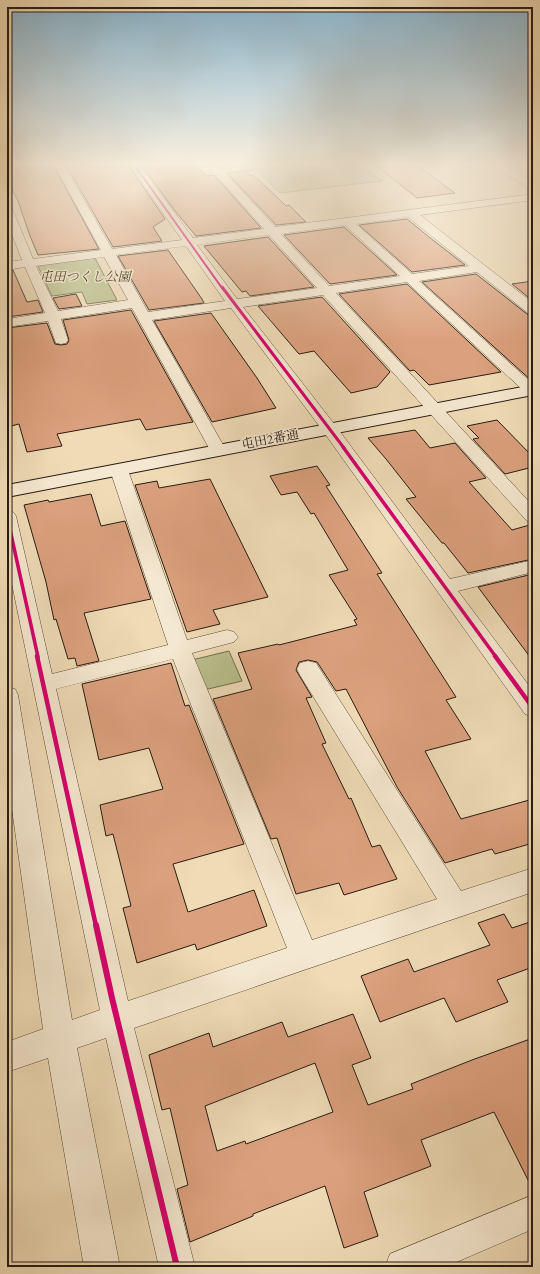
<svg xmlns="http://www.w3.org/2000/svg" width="540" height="1274" font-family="'EB Garamond','Noto Serif JP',serif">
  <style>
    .green { fill: #bac08d; stroke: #726e50 }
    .building { fill: #dba17e; stroke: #291b12; fill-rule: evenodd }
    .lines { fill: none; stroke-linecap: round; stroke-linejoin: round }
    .street-casing { stroke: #5a4b3b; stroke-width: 1 }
    .secondary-casing { stroke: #291b12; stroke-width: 2 }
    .street { fill: #f5e8d0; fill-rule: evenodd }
    .secondary { fill: #f5e8d0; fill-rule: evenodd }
    .cycleway-far4-casing { stroke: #f5e8d0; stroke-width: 3.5 }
    .cycleway-far3-casing { stroke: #f5e8d0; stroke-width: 4.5 }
    .cycleway-far2-casing { stroke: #f5e8d0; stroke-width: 5.5 }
    .cycleway-far1-casing { stroke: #f5e8d0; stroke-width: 7 }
    .cycleway-casing { stroke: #f5e8d0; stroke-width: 8 }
    .cycleway-far4 { stroke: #d6006c; stroke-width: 2 }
    .cycleway-far3 { stroke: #d6006c; stroke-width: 3 }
    .cycleway-far2 { stroke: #d6006c; stroke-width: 3.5 }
    .cycleway-far1 { stroke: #d6006c; stroke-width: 4.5 }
    .cycleway { stroke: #d6006c; stroke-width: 6 }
    .labels { text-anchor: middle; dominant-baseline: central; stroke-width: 3; stroke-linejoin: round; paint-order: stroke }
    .far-park-label { font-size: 13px; font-style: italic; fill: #544d37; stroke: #f5e8d0 }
    .far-street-label { font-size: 13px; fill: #291b12; stroke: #f5e8d0 }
  </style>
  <rect width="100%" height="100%" fill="#efdbb6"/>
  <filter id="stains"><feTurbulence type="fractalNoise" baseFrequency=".005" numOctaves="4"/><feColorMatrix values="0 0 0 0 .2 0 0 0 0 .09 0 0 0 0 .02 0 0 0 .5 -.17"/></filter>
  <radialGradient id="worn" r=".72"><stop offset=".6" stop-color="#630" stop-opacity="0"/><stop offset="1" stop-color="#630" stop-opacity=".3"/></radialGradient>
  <g class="green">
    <path d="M 219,163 L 246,163 L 253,170 L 228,173 Z"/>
    <path d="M 250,163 L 359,163 L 382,181 L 280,193 Z"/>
    <path d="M 95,258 L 117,300 L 87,304 L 82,292 L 52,296 L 38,266 Z"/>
    <path d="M 229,651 L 242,681 L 204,690 L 192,660 Z"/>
  </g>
  <g class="building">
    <path d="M 7,163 L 52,163 L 99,249 L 38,255 L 30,236 L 18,201 L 9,183 L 12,183 L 9,175 L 11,175 Z"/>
    <path d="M 65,163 L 127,163 L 165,219 L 153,227 L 162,241 L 113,247 Z"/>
    <path d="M 140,163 L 194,163 L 206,176 L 214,175 L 261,228 L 196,236 L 175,211 Z"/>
    <path d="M 373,163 L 414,163 L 455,193 L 417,198 Z"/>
    <path d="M 245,171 L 250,176 L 253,175 L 261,182 L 286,206 L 289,205 L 306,222 L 276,225 L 227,173 Z"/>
    <path d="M 407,219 L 429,237 L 465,265 L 412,272 L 359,225 Z"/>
    <path d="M 344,227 L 397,275 L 330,284 L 284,235 Z"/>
    <path d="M 268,237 L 314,287 L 250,296 L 246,291 L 242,292 L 204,246 Z"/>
    <path d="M 168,250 L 202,299 L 204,303 L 149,310 L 118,256 Z"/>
    <path d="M 13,270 L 27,302 L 38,300 L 43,312 L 7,317 L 7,271 Z"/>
    <path d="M 476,274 L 527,314 L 533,315 L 533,382 L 422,282 Z"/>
    <path d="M 533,281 L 533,301 L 512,284 Z"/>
    <path d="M 407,284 L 501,372 L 429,385 L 414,370 L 410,371 L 339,294 Z"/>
    <path d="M 76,294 L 82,306 L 59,309 L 53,298 Z"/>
    <path d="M 322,297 L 390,372 L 377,387 L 351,393 L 314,351 L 299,354 L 258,306 Z"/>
    <path d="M 131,310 L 193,422 L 146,430 L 140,419 L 57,434 L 62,446 L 27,452 L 19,424 L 7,427 L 7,328 L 47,323 L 55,344 L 61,345 L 67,344 L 69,340 L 63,320 Z"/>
    <path d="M 211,313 L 257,378 L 276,408 L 212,422 L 154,321 Z"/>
    <path d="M 497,420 L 533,457 L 533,467 L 505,474 L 473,439 L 479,438 L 467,426 Z"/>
    <path d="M 415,430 L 430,448 L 455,443 L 486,478 L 469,482 L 512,530 L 533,524 L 533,559 L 468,573 L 444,543 L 442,543 L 406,499 L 416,497 L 386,459 L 368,438 Z"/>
    <path d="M 317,466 L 330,485 L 326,486 L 382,573 L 377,574 L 456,697 L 446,700 L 471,739 L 425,751 L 461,819 L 533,799 L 533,843 L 495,854 L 492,849 L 445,863 L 397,787 L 346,689 L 336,691 L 317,662 L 308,660 L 299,662 L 296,670 L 312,697 L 306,698 L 326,743 L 322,744 L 349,799 L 351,798 L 372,847 L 380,845 L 397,879 L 344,895 L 339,883 L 296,894 L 277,838 L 271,839 L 213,699 L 252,689 L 238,653 L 278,644 L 279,645 L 357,625 L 354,620 L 357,619 L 329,575 L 348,570 L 314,513 L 311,514 L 297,492 L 281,495 L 270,476 Z"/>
    <path d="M 210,479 L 268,597 L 213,610 L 220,624 L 187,632 L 135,485 L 157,481 L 159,488 Z"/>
    <path d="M 91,494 L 101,526 L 125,521 L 151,599 L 84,613 L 99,661 L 77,666 L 75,658 L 68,659 L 56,619 L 54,620 L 46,582 L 24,505 L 48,500 L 49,502 Z"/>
    <path d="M 533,574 L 533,661 L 478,587 Z"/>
    <path d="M 171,663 L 185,706 L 189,705 L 244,844 L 173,864 L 188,912 L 254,890 L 267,926 L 197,950 L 195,944 L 137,963 L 123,908 L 131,906 L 113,834 L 106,836 L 100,805 L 163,789 L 149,748 L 99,760 L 82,684 Z"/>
    <path d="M 504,914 L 512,928 L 533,921 L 533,967 L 497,980 L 508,1002 L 456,1022 L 444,998 L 380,1022 L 361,976 L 408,959 L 414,972 L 490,945 L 478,923 Z"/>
    <path d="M 353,1014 L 371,1058 L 352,1065 L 368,1105 L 413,1089 L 411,1084 L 472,1060 L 533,1038 L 533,1190 L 494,1112 L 421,1140 L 431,1166 L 364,1192 L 378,1236 L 344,1248 L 325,1186 L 253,1214 L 253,1216 L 190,1242 L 177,1189 L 188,1185 L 170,1108 L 162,1110 L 149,1055 L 209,1033 L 213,1047 L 282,1022 L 288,1037 ZM 315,1063 L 333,1112 L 246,1144 L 245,1141 L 217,1151 L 205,1106 Z"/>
  </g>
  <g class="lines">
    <defs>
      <g id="street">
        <path d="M 53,163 L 63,163 L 112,249 L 182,240 L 128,163 L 138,163 L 193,238 L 264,229 L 205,163 L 216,163 L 275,227 L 533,194 L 533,200 L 420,215 L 533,303 L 533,314 L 528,313 L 477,272 L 419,281 L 533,384 L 533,395 L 527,394 L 407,282 L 336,293 L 533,506 L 533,523 L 527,521 L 323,295 L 243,307 L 335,425 L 450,579 L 533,560 L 533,572 L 458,591 L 533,691 L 533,717 L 525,714 L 323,431 L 231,308 L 152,320 L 226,450 L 224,454 L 218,455 L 212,454 L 210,450 L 132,308 L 61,319 L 68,340 L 66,343 L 61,344 L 56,343 L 48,321 L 7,327 L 7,319 L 45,313 L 25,267 L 7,270 L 7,262 L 22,260 L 7,222 L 7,205 L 12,208 L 33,259 L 101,250 ZM 408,217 L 469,266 L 412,274 L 356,224 ZM 345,225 L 400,276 L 329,286 L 281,234 ZM 269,235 L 317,288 L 237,299 L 197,245 ZM 186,246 L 225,301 L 148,312 L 116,255 ZM 104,257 L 128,300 L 58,311 L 36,266 Z"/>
        <path d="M 491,163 L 503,163 L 533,182 L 533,190 L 529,189 Z"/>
        <path d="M 119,465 L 125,466 L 128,470 L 187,640 L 227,630 L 234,632 L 238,637 L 234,642 L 192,653 L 312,940 L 437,899 L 300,675 L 297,669 L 300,663 L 308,661 L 316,663 L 461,891 L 533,868 L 533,892 L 134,1028 L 195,1267 L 159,1267 L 106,1038 L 77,1048 L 120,1267 L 84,1267 L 48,1058 L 7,1072 L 7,1042 L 43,1029 L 7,774 L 7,687 L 15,689 L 18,695 L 72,1020 L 100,1010 L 7,560 L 7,510 L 13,512 L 16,516 L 52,674 L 168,645 L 110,470 L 113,466 ZM 173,659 L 287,948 L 128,1001 L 56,689 Z"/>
        <path d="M 533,1195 L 533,1229 L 445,1267 L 385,1267 L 390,1254 Z"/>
      </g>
      <path id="secondary" d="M 533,385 L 533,395 L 7,497 L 7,485 Z"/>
    </defs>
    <use href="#street" class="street-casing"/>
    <use href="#secondary" class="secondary-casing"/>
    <use href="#street" class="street"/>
    <use href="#secondary" class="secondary"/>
    <defs>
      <path id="cycleway-far4" d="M 133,163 L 222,288"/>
      <path id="cycleway-far3" d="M 222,287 L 344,448"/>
      <g id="cycleway-far2">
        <path d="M 343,447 L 496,657"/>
        <path d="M 7,516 L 38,657"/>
      </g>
      <g id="cycleway-far1">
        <path d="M 37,656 L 96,926"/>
        <path d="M 495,656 L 533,708"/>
      </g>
      <path id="cycleway" d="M 96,925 L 112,998 L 177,1267"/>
    </defs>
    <use href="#cycleway-far4" class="cycleway-far4-casing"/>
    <use href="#cycleway-far3" class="cycleway-far3-casing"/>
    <use href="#cycleway-far2" class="cycleway-far2-casing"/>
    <use href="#cycleway-far1" class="cycleway-far1-casing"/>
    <use href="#cycleway" class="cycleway-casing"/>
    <use href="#cycleway-far4" class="cycleway-far4"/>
    <use href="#cycleway-far3" class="cycleway-far3"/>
    <use href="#cycleway-far2" class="cycleway-far2"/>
    <use href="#cycleway-far1" class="cycleway-far1"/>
    <use href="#cycleway" class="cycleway"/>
  </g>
  <linearGradient id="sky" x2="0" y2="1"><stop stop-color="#89b7d2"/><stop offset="0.48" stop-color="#f8efde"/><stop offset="1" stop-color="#f8efde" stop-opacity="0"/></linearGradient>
  <rect width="540" height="341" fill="url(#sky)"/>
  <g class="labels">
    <g class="far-park-label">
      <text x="85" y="276">屯田つくし公園</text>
    </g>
    <g class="far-street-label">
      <text transform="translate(270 439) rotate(-11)">屯田2番通</text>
    </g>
  </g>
  <rect width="540" height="1274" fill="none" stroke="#efdbb6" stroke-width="24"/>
  <rect x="8" y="8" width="524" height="1258" fill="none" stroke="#291b12" stroke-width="2"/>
  <rect x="12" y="12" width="516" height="1250" fill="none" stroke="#291b12"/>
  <rect width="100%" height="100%" filter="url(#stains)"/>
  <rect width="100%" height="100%" fill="url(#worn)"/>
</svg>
